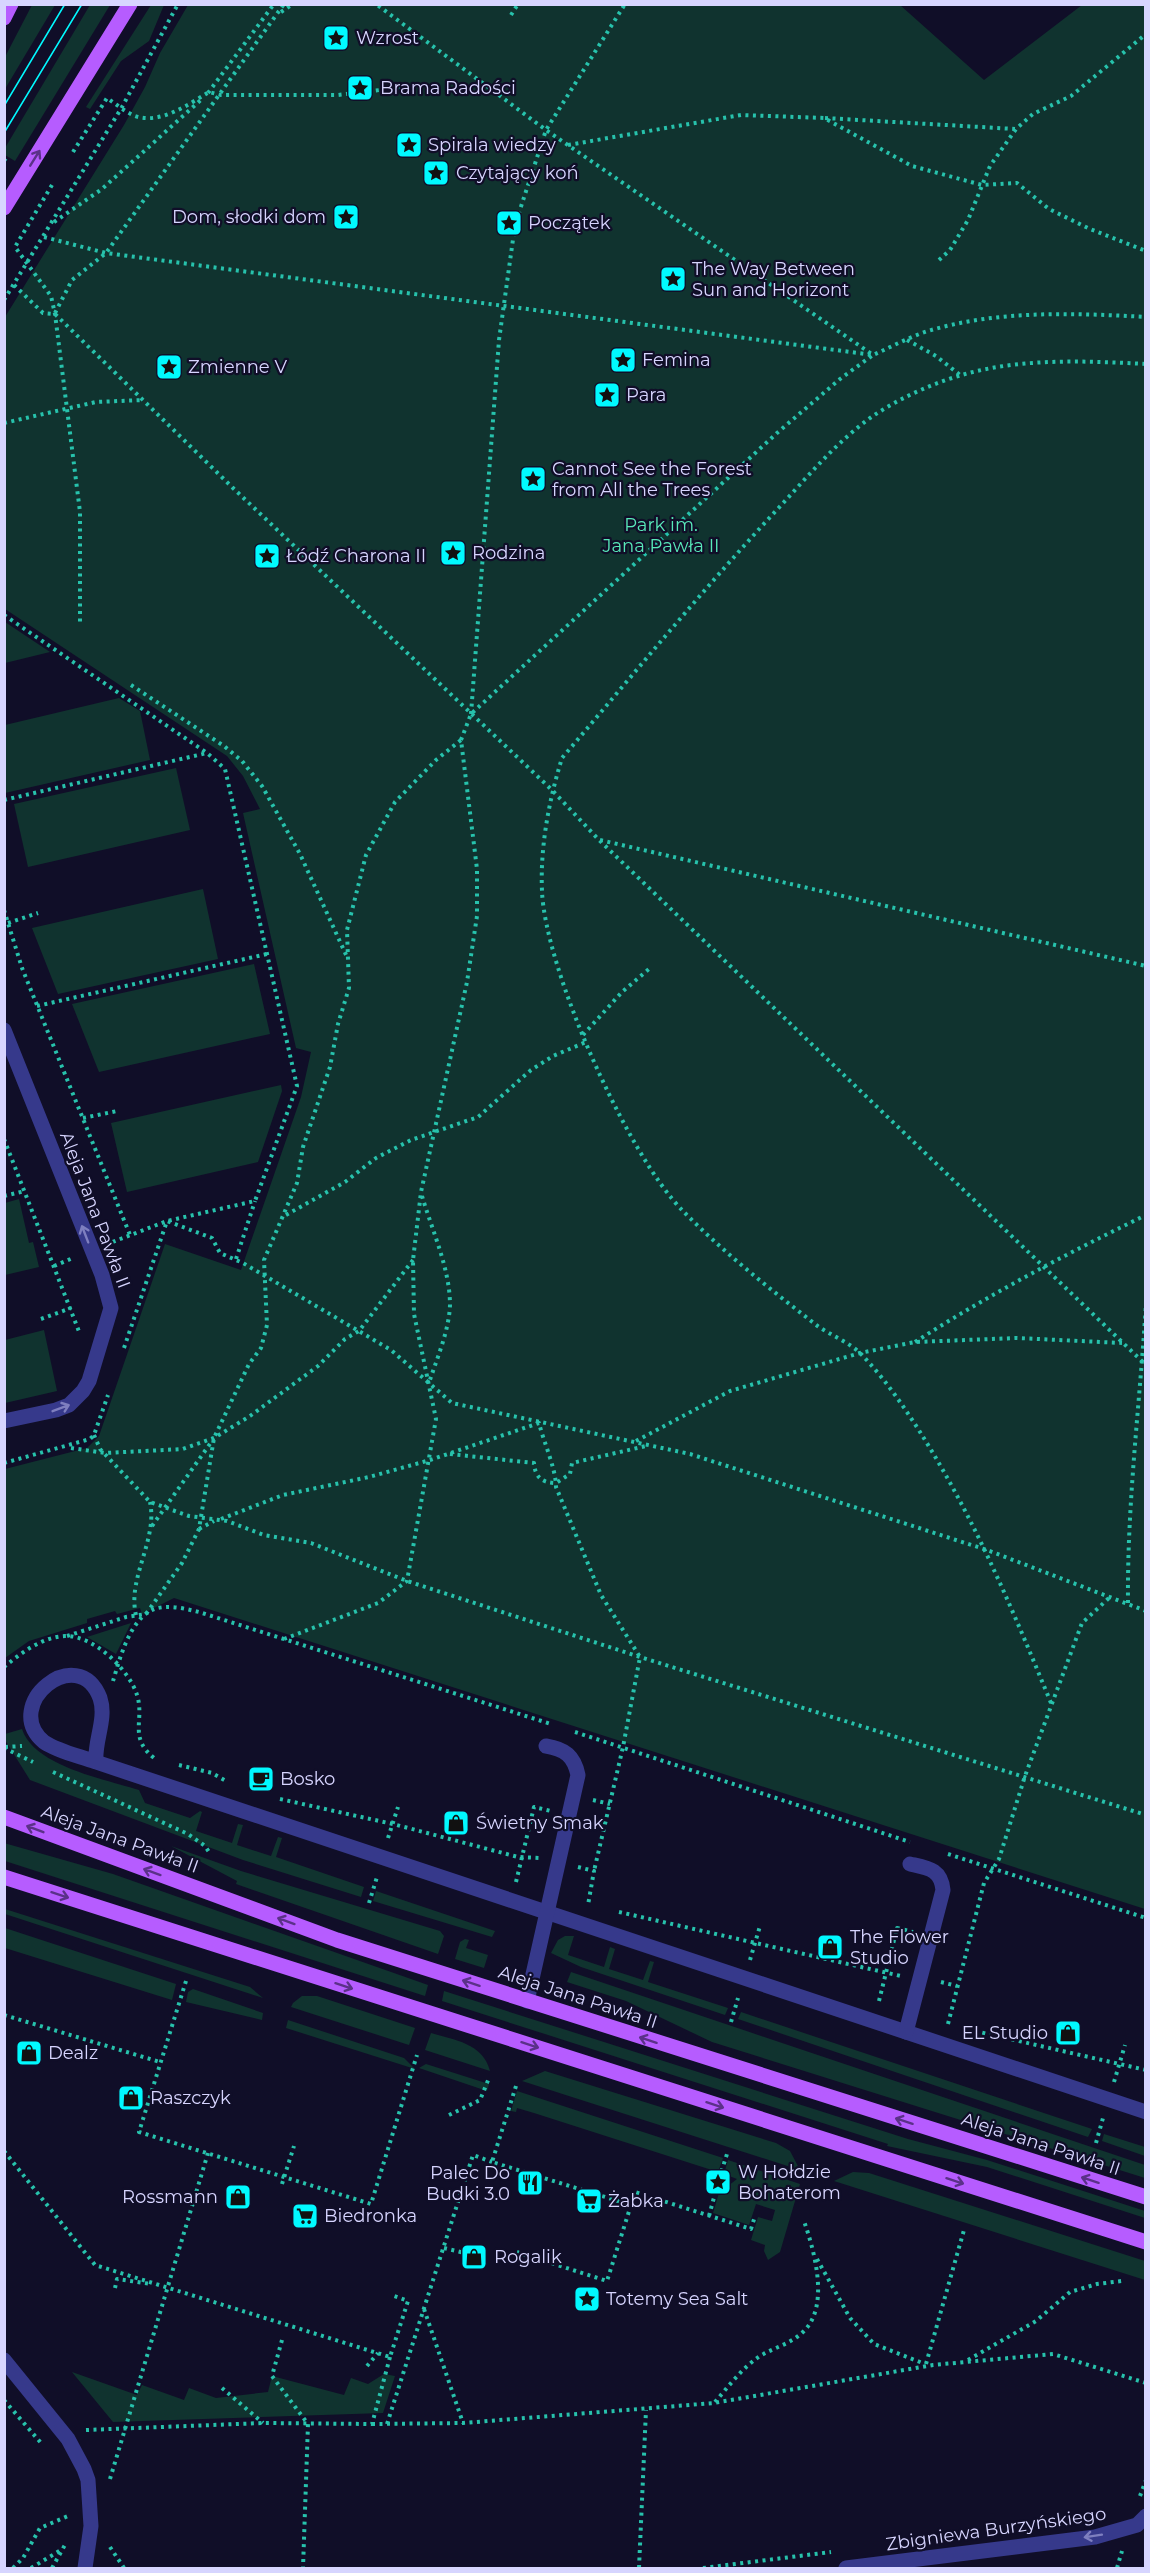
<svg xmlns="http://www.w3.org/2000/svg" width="1150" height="2573" font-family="Montserrat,sans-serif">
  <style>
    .green { fill: #10332f }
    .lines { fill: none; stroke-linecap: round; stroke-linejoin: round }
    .path { stroke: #27c2ac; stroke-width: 4; stroke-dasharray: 3 4.5; stroke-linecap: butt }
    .minor { stroke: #36398b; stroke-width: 15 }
    .major { stroke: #b65cff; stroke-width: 15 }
    .tram { stroke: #01f9ff; stroke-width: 1.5 }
    .oneway { stroke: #5b3189 }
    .oneway2 { stroke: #7e7fbf }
    .labels { text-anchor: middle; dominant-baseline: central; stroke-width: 4.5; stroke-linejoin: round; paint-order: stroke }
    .poi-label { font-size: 18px; fill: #d7d5ff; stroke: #100e28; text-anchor: start }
    .park-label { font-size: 18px; fill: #58e8b9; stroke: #100e28 }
    .street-label { font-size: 18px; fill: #d7d5ff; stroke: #100e28 }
  </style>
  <rect width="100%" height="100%" fill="#100e28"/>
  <g class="green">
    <path d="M 32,5 L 55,5 L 5,89 L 5,57 Z"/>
    <path d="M 90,5 L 110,5 L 15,161 L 5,155 L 5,148 Z"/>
    <path d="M 151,5 L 164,5 L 149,41 L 121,61 L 90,109 L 86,107 Z"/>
    <path d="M 188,5 L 900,5 L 984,80 L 1082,5 L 1145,5 L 1145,1909 L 174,1598 L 142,1614 L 140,1608 L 117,1614 L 115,1611 L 87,1619 L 87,1623 L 29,1641 L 5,1658 L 5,1469 L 87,1448 L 99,1436 L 165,1244 L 241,1270 L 301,1097 L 311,1052 L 296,1048 L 243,813 L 260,809 L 243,776 L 227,756 L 5,609 L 5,317 L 124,125 L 145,87 L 160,53 Z"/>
    <path d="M 5,622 L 50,652 L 5,663 Z"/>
    <path d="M 119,698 L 140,711 L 150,760 L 5,793 L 5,725 Z"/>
    <path d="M 176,768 L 190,830 L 28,867 L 14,804 Z"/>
    <path d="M 203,889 L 218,959 L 58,994 L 32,928 Z"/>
    <path d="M 254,964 L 270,1034 L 99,1072 L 72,1004 Z"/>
    <path d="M 281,1085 L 282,1091 L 258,1162 L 127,1192 L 111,1123 Z"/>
    <path d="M 19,1199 L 29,1243 L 33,1242 L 39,1267 L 5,1275 L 5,1203 Z"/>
    <path d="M 44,1330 L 57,1391 L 5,1403 L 5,1340 Z"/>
    <path d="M 131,1623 L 116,1654 L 87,1637 Z"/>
    <path d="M 22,1729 C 34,1766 104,1779 139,1790 L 145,1803 L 190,1818 L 200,1811 L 202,1812 L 196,1831 L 232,1843 L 238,1824 L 243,1825 L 237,1845 L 271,1856 L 278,1837 L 282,1838 L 276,1857 L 364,1887 L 361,1897 L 243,1860 L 30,1780 L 5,1740 L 5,1734 Z"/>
    <path d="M 4,1843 L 113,1874 L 428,1985 L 425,1996 L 5,1861 Z"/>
    <path d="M 171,1846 L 241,1871 L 440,1931 L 444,1936 L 438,1954 L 236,1884 L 237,1881 Z"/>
    <path d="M 376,1891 L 495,1931 L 492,1937 L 373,1901 Z"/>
    <path d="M 5,1909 L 250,1987 L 263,1998 L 5,1914 Z"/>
    <path d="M 5,1928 L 176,1984 L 172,2000 L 5,1948 Z"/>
    <path d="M 565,1936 L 574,1936 L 568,1955 L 604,1967 L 610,1947 L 615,1949 L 609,1969 L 643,1980 L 650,1961 L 654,1962 L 648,1982 L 728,2008 L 725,2015 L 581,1967 L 551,1953 L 558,1940 Z"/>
    <path d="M 465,1939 L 469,1940 L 466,1948 L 488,1955 L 484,1968 L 455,1959 L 460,1942 Z"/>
    <path d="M 571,1972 L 1145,2165 L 1145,2178 L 712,2042 L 626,2001 L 567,1982 Z"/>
    <path d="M 193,1989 L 263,2013 L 262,2020 L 186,2002 L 188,1992 Z"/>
    <path d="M 444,1991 L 908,2139 L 987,2160 L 1145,2211 L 1145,2218 L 987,2167 L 887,2146 L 888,2144 L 442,2001 Z"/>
    <path d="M 302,1996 L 317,1996 L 415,2028 L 409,2045 L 291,2007 L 293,2003 Z"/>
    <path d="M 741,2012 L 1092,2129 L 1088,2137 L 738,2019 Z"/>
    <path d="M 288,2020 L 404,2058 L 415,2069 L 286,2028 Z"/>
    <path d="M 431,2033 C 454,2040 483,2043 490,2071 L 425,2050 Z"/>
    <path d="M 426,2064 L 489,2084 L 487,2091 L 419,2068 Z"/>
    <path d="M 545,2071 L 776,2143 L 790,2151 L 800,2170 L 522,2081 Z"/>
    <path d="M 517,2091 L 723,2158 L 718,2172 L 534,2113 L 517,2108 L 516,2112 L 511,2111 Z"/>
    <path d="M 1104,2134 L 1145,2147 L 1145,2156 L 1102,2141 Z"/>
    <path d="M 728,2160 L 800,2184 L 780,2252 L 768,2260 L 764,2251 L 765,2245 L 751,2240 L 758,2217 L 772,2221 L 775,2210 L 756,2204 L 749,2225 L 713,2213 L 719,2193 L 737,2179 L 724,2174 Z"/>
    <path d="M 853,2172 L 869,2173 L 1145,2261 L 1145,2280 L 834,2181 Z"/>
    <path d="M 72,2372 L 137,2395 L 142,2385 L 184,2400 L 189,2388 L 216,2398 L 268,2392 L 272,2376 L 344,2395 L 351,2378 L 368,2384 L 384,2374 L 395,2376 L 383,2413 L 113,2422 Z"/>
  </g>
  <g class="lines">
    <g class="path">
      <path d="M 281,12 L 293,4"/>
      <path d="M 511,15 L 518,4"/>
      <path d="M 208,93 L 274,4"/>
      <path d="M 825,118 L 1015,129"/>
      <path d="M 568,145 L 741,115 L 824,118 L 912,166 L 982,185 L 1017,183 L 1049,209 L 1090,229 L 1146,251"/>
      <path d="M 73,152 L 107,98 C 116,104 125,112 135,116 C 160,125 189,104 209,92 L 221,95 L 338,95 L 405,87"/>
      <path d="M 4,161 L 6,158"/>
      <path d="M 52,185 L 15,247 L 51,296 L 55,314 L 80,512 L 80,623"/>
      <path d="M 54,222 L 102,189 L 203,98"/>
      <path d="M 44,237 L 106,253 L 873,355 C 891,347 909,337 928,331 C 997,310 1074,313 1146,317"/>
      <path d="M 939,260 L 950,250 L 968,220 L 990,166 L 1016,129 L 1033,114 L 1071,96 L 1146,34"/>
      <path d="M 14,285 L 43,313 L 55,314 L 233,488 L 552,790 L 599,840 L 1146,1365"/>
      <path d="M 4,300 L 122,107 L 178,4"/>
      <path d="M 55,313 L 72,280 L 106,253 L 284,4"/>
      <path d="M 907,340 L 936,356 L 960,375"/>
      <path d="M 4,423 L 96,402 L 143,400"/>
      <path d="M 4,615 L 207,753 L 225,769 L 297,1086 L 255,1201 L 167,1221 L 110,1243"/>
      <path d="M 131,685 L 224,746 L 242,761 L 262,786 L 300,854 L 347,957"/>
      <path d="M 471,714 L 499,340 L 515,225 L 546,130 L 625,4"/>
      <path d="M 4,800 L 207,753"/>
      <path d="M 600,840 L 1146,966"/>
      <path d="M 4,910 L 22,968 L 130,1235"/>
      <path d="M 8,923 L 38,913"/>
      <path d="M 37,1006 L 267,954"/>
      <path d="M 583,1035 L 622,992 L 649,969"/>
      <path d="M 83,1118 L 117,1111"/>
      <path d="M 4,1139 L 80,1334"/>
      <path d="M 4,1196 L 25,1191"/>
      <path d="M 422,1196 C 432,1230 450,1269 450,1305 C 449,1331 437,1358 429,1383"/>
      <path d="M 286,1215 L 345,1182 L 376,1158 L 411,1140 L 478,1117 L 531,1070 L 553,1056 L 586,1042"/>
      <path d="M 236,1259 L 255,1201"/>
      <path d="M 54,1266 L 73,1258"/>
      <path d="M 41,1319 L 71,1308"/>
      <path d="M 915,1342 C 990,1294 1066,1254 1146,1215"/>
      <path d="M 124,1348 L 167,1221 L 212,1238 L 220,1253 L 243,1263 L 391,1350 L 452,1403 L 690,1454 L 987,1550 L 1146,1611"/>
      <path d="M 94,1435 L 100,1449 L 150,1502 L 189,1516 L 227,1521 L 264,1535 L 311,1543 L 407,1581 L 640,1657 L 1146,1815"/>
      <path d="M 636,1441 L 730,1391 L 860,1353 L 915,1342 L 1017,1338 L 1122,1343"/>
      <path d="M 71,1448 L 105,1453 L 183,1449 L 214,1438 L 250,1416 L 318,1366 L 345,1339 L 359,1331 L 413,1260"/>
      <path d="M 450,1454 L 534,1463 C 535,1477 542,1483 556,1483 L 570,1474 L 572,1463 L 646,1446"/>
      <path d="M 4,1463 L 90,1439 L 94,1435 L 108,1395"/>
      <path d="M 221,1519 L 283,1495 L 369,1477 L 430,1460 L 539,1423 C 544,1443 556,1469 556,1487 L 601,1595 L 640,1657 L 623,1747 L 594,1871"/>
      <path d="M 152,1526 L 212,1441"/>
      <path d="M 199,1529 L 214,1521"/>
      <path d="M 1128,1603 C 1127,1502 1140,1403 1146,1303"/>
      <path d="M 136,1615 C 127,1578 158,1540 150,1502"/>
      <path d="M 67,1636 L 126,1617 L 146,1614 L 182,1563 L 199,1529 L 214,1438 L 249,1364 L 261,1348 L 267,1325 L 264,1260 L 297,1183 L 303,1147 L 330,1067 L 338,1024 L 349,988 L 347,930 L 366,855 L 395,802 L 436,760 L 461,740"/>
      <path d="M 284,1639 L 378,1603 L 407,1581 L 436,1419 L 414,1314 L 413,1260 L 421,1192 L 467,982 L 477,916 L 477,869 L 461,740 L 471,714 L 777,433 L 840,379 L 873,355 L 546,130 L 376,4"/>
      <path d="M 4,1667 C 21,1653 42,1637 65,1636 C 93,1635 129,1669 137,1695 C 145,1720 128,1737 154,1758"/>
      <path d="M 113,1681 C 120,1658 131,1614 158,1608 C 172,1605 186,1609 199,1612 L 551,1724"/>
      <path d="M 1051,1703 C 1014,1613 977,1524 925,1440 C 907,1411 886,1380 862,1355 C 850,1342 829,1335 815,1324 C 770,1289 723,1252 683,1211 C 628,1156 545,969 542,891 C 540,847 549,800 562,758 C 632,676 700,593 773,514 C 804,481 833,445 870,418 C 899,398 935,382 969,373 C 1026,358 1088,361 1146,364"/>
      <path d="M 575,1732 L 910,1842"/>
      <path d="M 5,1747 L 22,1746"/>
      <path d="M 4,1748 L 33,1762"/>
      <path d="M 179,1765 L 212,1773 L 228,1782"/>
      <path d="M 53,1772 L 188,1834 L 205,1846 L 209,1852"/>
      <path d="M 280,1799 L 393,1824 L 518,1857 L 539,1858"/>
      <path d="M 593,1800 L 610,1804"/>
      <path d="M 388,1838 L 398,1807"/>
      <path d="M 948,1854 L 1146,1918"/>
      <path d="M 578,1867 L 594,1871 L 588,1905"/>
      <path d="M 516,1882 L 534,1807 L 551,1811"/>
      <path d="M 369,1903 L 377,1877"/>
      <path d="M 619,1912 L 901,1976"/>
      <path d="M 750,1960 L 760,1926"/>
      <path d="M 186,1981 L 139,2132 L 371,2204 L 417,2055"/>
      <path d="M 941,1982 L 957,1986"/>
      <path d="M 879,2001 L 897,1928 L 913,1932"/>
      <path d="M 4,2015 L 160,2062"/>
      <path d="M 731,2022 L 738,1998"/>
      <path d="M 948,2024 L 984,1883 L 999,1859 L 1025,1776 L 1082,1623 L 1109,1598"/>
      <path d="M 975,2031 L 1146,2070"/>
      <path d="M 1114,2082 L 1125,2045"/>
      <path d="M 516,2086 L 492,2162 L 631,2205 L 607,2281 L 517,2252"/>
      <path d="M 449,2115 L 480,2100 L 489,2078"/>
      <path d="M 1096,2143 L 1103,2118"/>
      <path d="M 4,2151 L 95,2265 L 390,2357 L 408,2301 L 394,2296"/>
      <path d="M 282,2184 L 294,2146"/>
      <path d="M 631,2205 L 635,2192 L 751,2229 L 755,2216"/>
      <path d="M 709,2216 L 716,2190 L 730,2179 L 720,2176 L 727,2154"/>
      <path d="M 444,2248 L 469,2254"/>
      <path d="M 817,2259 L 850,2318 L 874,2344 L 925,2364"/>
      <path d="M 115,2288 L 117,2279 L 151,2284"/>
      <path d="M 424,2309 L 463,2423"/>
      <path d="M 282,2340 L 272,2376 L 308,2424 L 303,2568"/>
      <path d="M 968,2360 L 1036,2321 L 1070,2292 L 1097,2284 L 1122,2281"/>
      <path d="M 926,2364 L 964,2230"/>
      <path d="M 367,2366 L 378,2353"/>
      <path d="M 222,2388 L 263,2423"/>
      <path d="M 4,2400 L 41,2443"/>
      <path d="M 715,2402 C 728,2387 743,2367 760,2356 C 775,2347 791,2344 804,2331 C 830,2305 814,2250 804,2221"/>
      <path d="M 372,2424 L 463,2423 L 714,2403 L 933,2365 L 1053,2354 L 1146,2383"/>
      <path d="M 387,2424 L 473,2155 L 492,2162"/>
      <path d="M 86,2430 L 263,2423 L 372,2424 L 390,2357"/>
      <path d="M 110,2479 L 208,2153"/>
      <path d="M 1140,2496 L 1146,2480"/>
      <path d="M 110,2547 L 124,2568"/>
      <path d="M 13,2568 L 23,2558 L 40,2528 L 68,2516"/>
      <path d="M 31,2568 L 61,2550"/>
      <path d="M 52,2568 L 66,2543"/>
      <path d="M 639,2568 L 646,2410"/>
      <path d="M 703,2568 L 831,2552"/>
      <path d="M 1117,2568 L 1122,2551"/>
    </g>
    <g class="minor">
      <path d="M 4,1030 L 102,1275 L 111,1308 L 89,1381 L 83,1391 L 69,1405 L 56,1410 L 4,1421"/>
      <path d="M 96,1762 C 94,1741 107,1719 100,1698 C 78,1641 0,1705 44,1742 C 59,1752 80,1756 96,1762 L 1146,2112"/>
      <path d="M 527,2001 L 578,1775 C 574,1756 565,1749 546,1746"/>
      <path d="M 906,2032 L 943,1890 C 941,1869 928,1868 910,1864"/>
      <path d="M 4,2360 L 68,2439 L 84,2469 L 88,2480 L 91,2526 L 85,2568"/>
      <path d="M 846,2568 L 1095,2537 L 1137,2525 L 1146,2516"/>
    </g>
    <g class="major">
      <path d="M 4,18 L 11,4"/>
      <path d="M 4,208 L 130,4"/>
      <path d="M 4,1817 L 337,1940 L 1146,2197"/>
      <path d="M 4,1877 L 1146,2242"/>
    </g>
    <g class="tram">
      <path d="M 4,106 L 65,4"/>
      <path d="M 4,133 L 82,4"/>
    </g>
  </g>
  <defs><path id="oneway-shaft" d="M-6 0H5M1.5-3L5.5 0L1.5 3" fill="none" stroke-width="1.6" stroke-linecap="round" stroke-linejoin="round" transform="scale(1.5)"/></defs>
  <g class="oneway">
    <use href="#oneway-shaft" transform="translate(35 158) rotate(-58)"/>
    <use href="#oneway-shaft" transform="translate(35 1829) rotate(-159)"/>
    <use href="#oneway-shaft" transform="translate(152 1872) rotate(-160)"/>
    <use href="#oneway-shaft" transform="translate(60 1895) rotate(18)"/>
    <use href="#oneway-shaft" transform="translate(286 1921) rotate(-160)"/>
    <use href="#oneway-shaft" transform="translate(471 1983) rotate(-162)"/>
    <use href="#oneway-shaft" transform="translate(344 1986) rotate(18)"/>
    <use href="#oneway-shaft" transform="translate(648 2040) rotate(-162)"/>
    <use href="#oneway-shaft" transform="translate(530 2045) rotate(18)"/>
    <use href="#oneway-shaft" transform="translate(715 2105) rotate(18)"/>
    <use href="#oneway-shaft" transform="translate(904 2121) rotate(-162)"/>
    <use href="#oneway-shaft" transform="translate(1090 2180) rotate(-162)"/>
    <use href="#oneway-shaft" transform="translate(955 2181) rotate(18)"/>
  </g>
  <g class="oneway2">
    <use href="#oneway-shaft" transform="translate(85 1234) rotate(-111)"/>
    <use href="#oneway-shaft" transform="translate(61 1408) rotate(-21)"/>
    <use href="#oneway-shaft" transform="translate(1093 2536) rotate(171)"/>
  </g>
  <defs>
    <symbol id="sight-square" viewBox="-11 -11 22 22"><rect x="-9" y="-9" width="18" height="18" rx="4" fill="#01f9ff" stroke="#100e28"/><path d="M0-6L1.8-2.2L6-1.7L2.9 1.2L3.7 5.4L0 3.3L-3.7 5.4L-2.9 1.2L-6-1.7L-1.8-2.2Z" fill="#111"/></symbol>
    <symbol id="cafe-square" viewBox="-11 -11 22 22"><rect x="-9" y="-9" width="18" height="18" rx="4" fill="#01f9ff" stroke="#100e28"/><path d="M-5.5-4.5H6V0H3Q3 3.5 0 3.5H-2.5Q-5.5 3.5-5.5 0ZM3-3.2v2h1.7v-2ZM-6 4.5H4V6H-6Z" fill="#111"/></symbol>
    <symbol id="shop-square" viewBox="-11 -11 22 22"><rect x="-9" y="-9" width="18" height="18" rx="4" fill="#01f9ff" stroke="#100e28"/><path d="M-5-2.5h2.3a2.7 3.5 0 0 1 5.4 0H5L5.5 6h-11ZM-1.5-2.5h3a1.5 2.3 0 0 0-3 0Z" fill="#111"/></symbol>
    <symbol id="restaurant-square" viewBox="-11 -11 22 22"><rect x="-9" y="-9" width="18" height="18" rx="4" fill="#01f9ff" stroke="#100e28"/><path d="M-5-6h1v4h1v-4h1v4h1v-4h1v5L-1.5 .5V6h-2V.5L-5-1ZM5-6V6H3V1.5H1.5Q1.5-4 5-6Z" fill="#111"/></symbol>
    <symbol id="supermarket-square" viewBox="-11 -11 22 22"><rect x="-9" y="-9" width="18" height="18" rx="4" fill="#01f9ff" stroke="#100e28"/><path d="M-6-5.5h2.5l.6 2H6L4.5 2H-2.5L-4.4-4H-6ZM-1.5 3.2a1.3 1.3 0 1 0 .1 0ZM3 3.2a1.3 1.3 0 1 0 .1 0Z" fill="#111"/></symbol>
  </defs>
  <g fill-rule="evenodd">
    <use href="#sight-square" x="321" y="23" width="30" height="30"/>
    <use href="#sight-square" x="345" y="73" width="30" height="30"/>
    <use href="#sight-square" x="394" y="130" width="30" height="30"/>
    <use href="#sight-square" x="421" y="158" width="30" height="30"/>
    <use href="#sight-square" x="331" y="202" width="30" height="30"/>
    <use href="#sight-square" x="494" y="208" width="30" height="30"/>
    <use href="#sight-square" x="658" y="264" width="30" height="30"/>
    <use href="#sight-square" x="608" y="345" width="30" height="30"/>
    <use href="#sight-square" x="154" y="352" width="30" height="30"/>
    <use href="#sight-square" x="592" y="380" width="30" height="30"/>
    <use href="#sight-square" x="518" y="464" width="30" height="30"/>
    <use href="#sight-square" x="438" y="538" width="30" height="30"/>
    <use href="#sight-square" x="252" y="541" width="30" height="30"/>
    <use href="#cafe-square" x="246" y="1764" width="30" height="30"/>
    <use href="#shop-square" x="441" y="1808" width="30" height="30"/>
    <use href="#shop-square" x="815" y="1932" width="30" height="30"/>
    <use href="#shop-square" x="1053" y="2018" width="30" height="30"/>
    <use href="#shop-square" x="14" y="2038" width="30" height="30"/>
    <use href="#shop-square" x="116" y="2083" width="30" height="30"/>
    <use href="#sight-square" x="703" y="2167" width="30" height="30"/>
    <use href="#restaurant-square" x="515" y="2168" width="30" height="30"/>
    <use href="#shop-square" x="223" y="2182" width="30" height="30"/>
    <use href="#supermarket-square" x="574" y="2186" width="30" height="30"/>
    <use href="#supermarket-square" x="290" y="2201" width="30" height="30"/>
    <use href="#shop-square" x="459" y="2242" width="30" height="30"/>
    <use href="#sight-square" x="572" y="2284" width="30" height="30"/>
  </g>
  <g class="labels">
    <g class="poi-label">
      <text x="356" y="38">Wzrost</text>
      <text x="380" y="88">Brama Radości</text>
      <text x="428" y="145">Spirala wiedzy</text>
      <text x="456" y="173">Czytający koń</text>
      <text x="326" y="217" text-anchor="end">Dom, słodki dom</text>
      <text x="528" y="223">Początek</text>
      <text x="692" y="269">The Way Between<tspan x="692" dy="21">Sun and Horizont</tspan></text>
      <text x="642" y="360">Femina</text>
      <text x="188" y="367">Zmienne V</text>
      <text x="626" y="395">Para</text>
      <text x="552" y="469">Cannot See the Forest<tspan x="552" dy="21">from All the Trees</tspan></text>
      <text x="472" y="553">Rodzina</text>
      <text x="286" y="556">Łódź Charona II</text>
      <text x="280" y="1779">Bosko</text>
      <text x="476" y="1823">Świetny Smak</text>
      <text x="850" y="1937">The Flower<tspan x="850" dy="21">Studio</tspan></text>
      <text x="1048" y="2033" text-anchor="end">EL Studio</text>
      <text x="48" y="2053">Dealz</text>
      <text x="150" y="2098">Raszczyk</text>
      <text x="738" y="2172">W Hołdzie<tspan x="738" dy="21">Bohaterom</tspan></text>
      <text x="510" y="2173" text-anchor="end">Palec Do<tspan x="510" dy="21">Budki 3.0</tspan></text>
      <text x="218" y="2197" text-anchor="end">Rossmann</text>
      <text x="608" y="2201">Żabka</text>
      <text x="324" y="2216">Biedronka</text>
      <text x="494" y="2257">Rogalik</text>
      <text x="606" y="2299">Totemy Sea Salt</text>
    </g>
    <g class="park-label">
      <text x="661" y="525">Park im.<tspan x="661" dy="21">Jana Pawła II</tspan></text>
    </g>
    <g class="street-label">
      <text transform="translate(95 1210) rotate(69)">Aleja Jana Pawła II</text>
      <text transform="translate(120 1839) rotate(20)">Aleja Jana Pawła II</text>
      <text transform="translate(578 1997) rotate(18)">Aleja Jana Pawła II</text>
      <text transform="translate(1041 2144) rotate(18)">Aleja Jana Pawła II</text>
      <text transform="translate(996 2529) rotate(-8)">Zbigniewa Burzyńskiego</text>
    </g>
  </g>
  <rect width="1150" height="2573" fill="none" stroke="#d7d5ff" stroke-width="12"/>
</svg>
